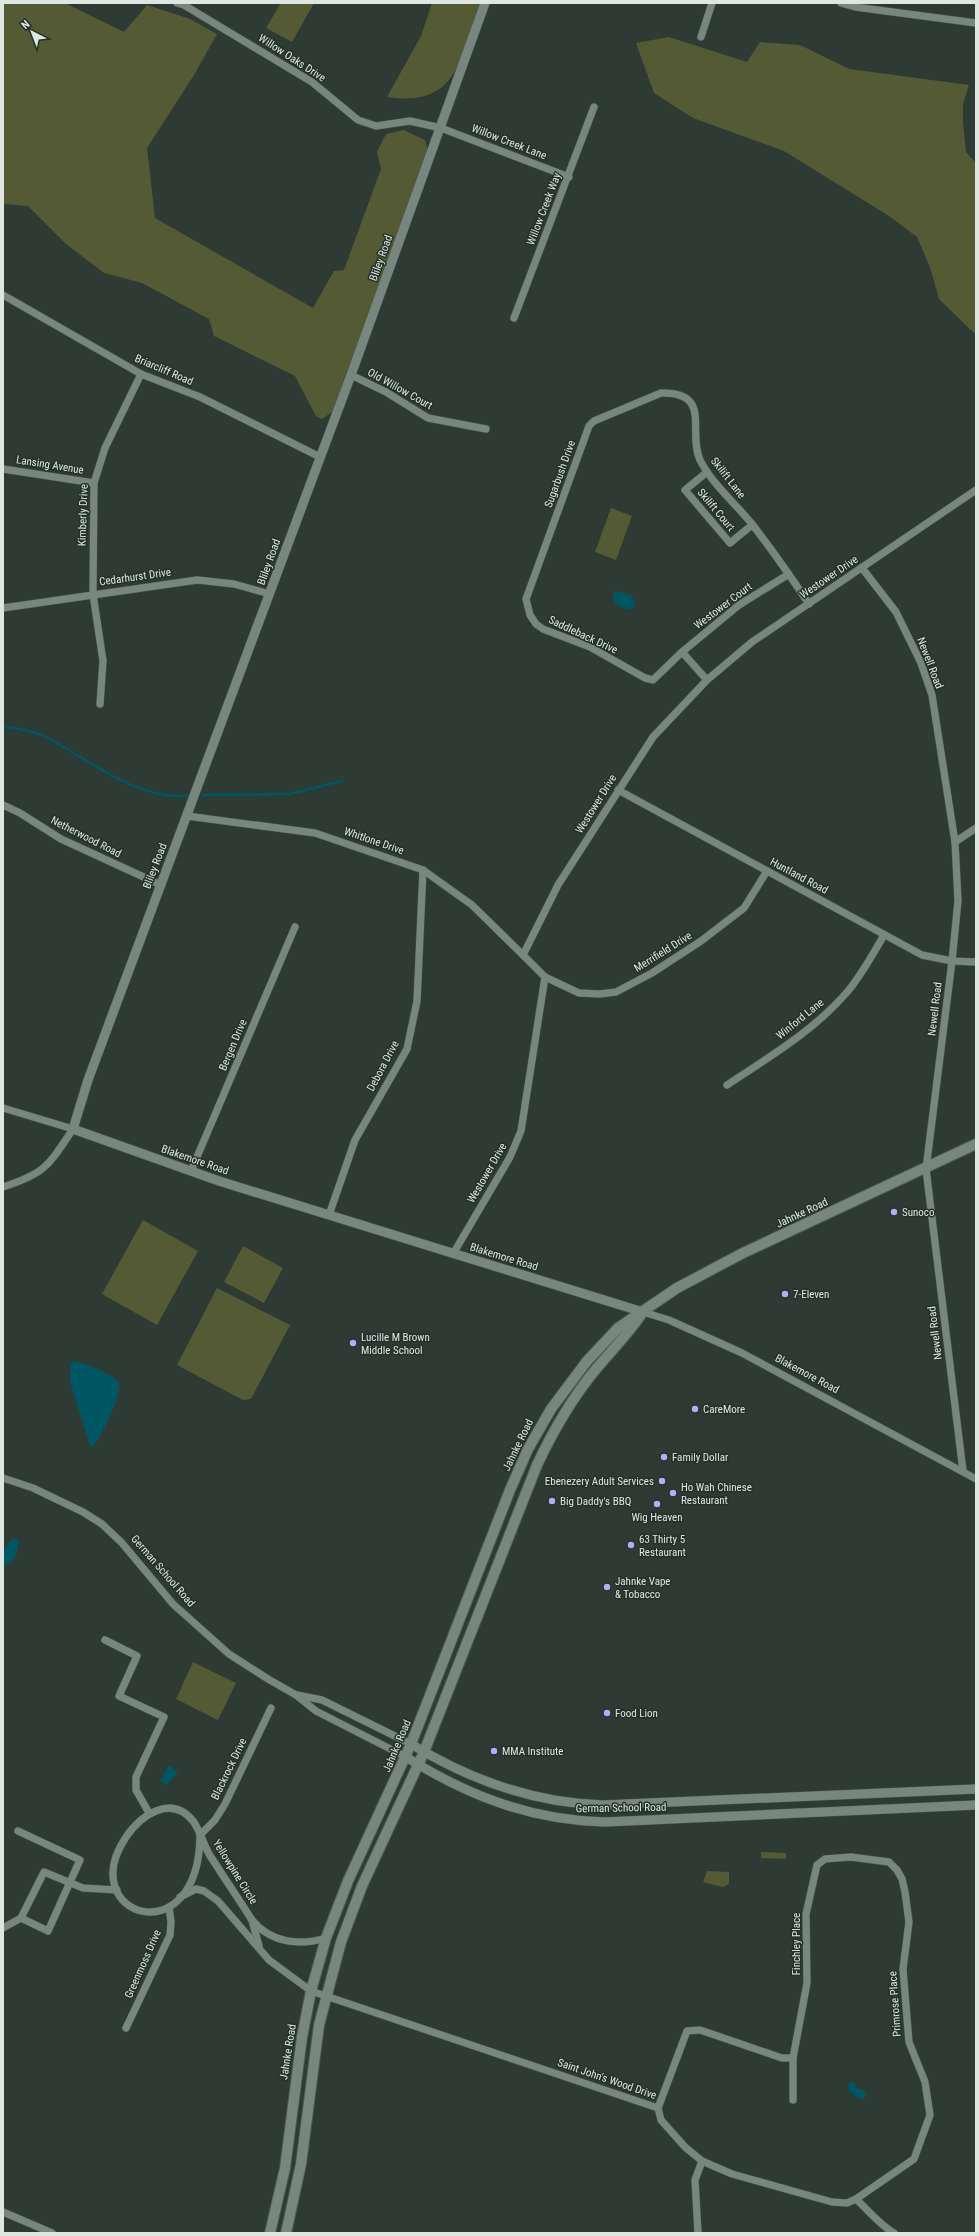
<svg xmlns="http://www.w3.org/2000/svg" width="979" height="2236" font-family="'Roboto Condensed',sans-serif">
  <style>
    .green { fill: #545a34 }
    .water { fill: #015663 }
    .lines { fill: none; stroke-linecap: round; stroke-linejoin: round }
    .stream { stroke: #015663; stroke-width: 2.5 }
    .minor-casing { stroke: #4e5953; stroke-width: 8 }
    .tertiary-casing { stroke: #4e5953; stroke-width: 10 }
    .secondary-casing { stroke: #4e5953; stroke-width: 12 }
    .minor { stroke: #77877f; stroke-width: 7 }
    .tertiary { stroke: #77877f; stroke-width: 9 }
    .secondary { stroke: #77877f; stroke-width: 10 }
    .poi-dot { fill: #b2adf9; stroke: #24312b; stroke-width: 1.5 }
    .labels { text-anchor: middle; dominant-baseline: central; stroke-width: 3; stroke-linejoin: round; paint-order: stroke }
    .street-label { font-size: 11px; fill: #dee6e2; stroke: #24312b }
    .poi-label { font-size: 11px; fill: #dee6e2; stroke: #24312b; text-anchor: start }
  </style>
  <rect width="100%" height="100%" fill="#2e3b35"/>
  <g class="green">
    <path d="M 3,3 L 65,3 L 124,32 L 147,5 L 190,19 L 217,34 L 194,75 L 147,148 L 155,218 L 313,308 L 334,271 L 344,270 L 381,169 L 377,152 L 386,134 L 404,130 L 425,140 L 428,151 L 426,164 L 332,412 L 322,419 L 316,416 L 295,376 L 214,336 L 209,319 L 142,283 L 104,273 L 65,243 L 28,206 L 3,204 Z"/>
    <path d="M 281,3 L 314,3 L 292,42 L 266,28 Z"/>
    <path d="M 432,3 L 480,3 C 460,57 459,108 387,97 L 421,36 Z"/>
    <path d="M 669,37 L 747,62 L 760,42 L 800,45 L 849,69 L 969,85 L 963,104 L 963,123 L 966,152 L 976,163 L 976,335 L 939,299 L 930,267 L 917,237 L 889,216 L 784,151 L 693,118 L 654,93 L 636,43 Z"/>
    <path d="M 611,508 L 632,516 L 616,560 L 595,552 Z"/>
    <path d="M 143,1220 L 198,1251 L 157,1325 L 102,1294 Z"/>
    <path d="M 243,1246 L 283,1268 L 264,1303 L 224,1282 Z"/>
    <path d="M 217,1288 L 290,1325 L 251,1399 L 243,1400 L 177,1365 Z"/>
    <path d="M 193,1662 L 236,1683 L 218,1720 L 176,1699 Z"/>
    <path d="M 761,1852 L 786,1853 L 786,1859 L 761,1858 Z"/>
    <path d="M 707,1871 L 729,1872 L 729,1884 L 723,1887 L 703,1882 Z"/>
  </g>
  <g class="water">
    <path d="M 615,591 L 631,595 L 635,603 L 633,607 L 627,610 L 618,606 L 612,598 Z"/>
    <path d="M 73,1361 C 82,1362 117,1375 119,1384 C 122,1396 100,1439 91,1449 L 70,1382 L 70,1364 Z"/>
    <path d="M 14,1538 L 19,1541 C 17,1551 17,1560 6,1565 L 3,1564 C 3,1551 5,1545 14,1538 Z"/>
    <path d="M 169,1765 L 178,1773 L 166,1785 L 160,1781 Z"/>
    <path d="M 853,2081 L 856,2088 L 863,2090 L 866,2095 L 864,2099 L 857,2097 L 849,2091 L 848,2084 Z"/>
  </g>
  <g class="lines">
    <g class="stream">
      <path d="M 3,726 C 16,729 32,730 44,736 C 89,759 135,800 188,796"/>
      <path d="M 203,795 L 290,794 L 342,781"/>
    </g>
    <defs>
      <g id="minor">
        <path d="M 177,3 L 184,5 L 312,82 L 358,120 L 376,126 L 410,121 L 441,128 L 569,177"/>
        <path d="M 841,3 L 855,7 L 976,23"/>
        <path d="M 701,37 L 712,3"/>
        <path d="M 3,295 L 141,374 L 200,397 L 320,457"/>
        <path d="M 514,318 L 594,107"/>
        <path d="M 351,375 L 386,392 L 428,418 L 486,429"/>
        <path d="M 3,469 L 94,483"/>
        <path d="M 707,472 L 685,490 L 730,543 L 752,525"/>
        <path d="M 862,568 L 896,612 L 921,663 L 932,695 L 955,842 L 958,901 L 952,961 L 926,1169 L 963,1471"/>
        <path d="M 789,574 L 739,605 L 682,652 L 653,680 L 645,678 L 590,647 L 543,629 L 536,624 L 530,615 L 526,599 L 589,426 L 594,421 L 661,393 C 713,392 687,431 700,460 C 712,484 735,503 752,524 C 772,550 791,577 809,604"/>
        <path d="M 3,608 L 197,580 L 234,584 L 270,594"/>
        <path d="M 682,652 L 707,680"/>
        <path d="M 100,704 L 103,661 L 93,594 L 94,483 L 105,448 L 141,374"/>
        <path d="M 618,790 L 922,955 L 952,961 L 976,962"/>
        <path d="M 3,805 L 20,813 L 61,839 L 161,885"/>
        <path d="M 187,816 L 315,833 L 423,870 L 472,905 L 523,955"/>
        <path d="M 955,842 L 976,828"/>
        <path d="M 545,977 L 579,993 L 600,994 L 616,992 L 652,973 L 701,941 L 744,908 L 767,871"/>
        <path d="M 727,1085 C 769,1057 814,1031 848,991 C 862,974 873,954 884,935"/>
        <path d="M 3,1108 L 73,1129 C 48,1166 46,1173 3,1187"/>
        <path d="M 191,1171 L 295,927"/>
        <path d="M 329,1215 L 355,1140 L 407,1049 L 417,1001 L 423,870"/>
        <path d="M 453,1254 L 510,1157 L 521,1131 L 545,977 L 523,955 L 558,885 L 653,737 L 707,680 L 752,642 L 976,490"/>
        <path d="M 643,1312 L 669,1320 L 742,1353 L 976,1479"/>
        <path d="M 3,1478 L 33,1488 L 83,1512 L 102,1524 L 122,1543 L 173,1604 L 229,1654 L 268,1679 L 296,1695 L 316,1711 L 406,1757"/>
        <path d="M 105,1640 L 137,1656 L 119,1696 L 164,1717 L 136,1777 L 136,1790 L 149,1813"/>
        <path d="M 297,1695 L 322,1700 L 411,1744"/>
        <path d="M 18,1831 L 80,1860 L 48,1931 L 21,1918"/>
        <path d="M 200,1835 C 199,1957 73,1916 126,1837 C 141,1815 171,1794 193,1821 C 200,1830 203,1843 209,1854 C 223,1876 238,1898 252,1920 C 271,1943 299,1946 326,1938"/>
        <path d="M 200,1835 L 215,1820 L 225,1804 L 271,1708"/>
        <path d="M 180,1897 L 196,1889 L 204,1891 L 218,1901 L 269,1960 L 311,1991 L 658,2108 L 661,2120 L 685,2147 L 702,2161 L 732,2174 L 832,2202 L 847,2203 L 856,2199 L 914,2159 L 930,2115 L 925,2082 L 909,2042 L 903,1969 L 909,1922 L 905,1892 L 902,1879 L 897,1870 L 889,1862 L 851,1857 L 825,1859 L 817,1865 L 806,1914 L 807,1983 L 793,2058 L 793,2100"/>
        <path d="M 252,1920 L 259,1946"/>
        <path d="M 3,1928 L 21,1918 L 44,1872 L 83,1888 L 117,1890"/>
        <path d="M 126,2028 L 170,1935 L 171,1922 L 169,1907"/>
        <path d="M 658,2108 L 687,2031 L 700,2030 L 782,2058 L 793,2058"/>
        <path d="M 856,2199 C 868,2210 880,2225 894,2233"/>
        <path d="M 3,2212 L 52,2233"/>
        <path d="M 698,2233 L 695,2180 L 702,2161"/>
      </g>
      <g id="tertiary">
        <path d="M 485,3 L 351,375 L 88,1080 L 73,1129 L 219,1181 L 643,1312"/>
        <path d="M 411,1744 C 470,1780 533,1803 603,1805 L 976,1789"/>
        <path d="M 406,1757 C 468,1796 531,1820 605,1822 L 976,1805"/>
      </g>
      <g id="secondary">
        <path d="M 270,2233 L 285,2168 L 302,2037 L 311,1991 L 326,1938 L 348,1881 L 411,1744 L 510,1490 L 528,1449 L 551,1409 L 587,1361 L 618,1328 L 677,1288 L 743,1253 L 976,1144"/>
        <path d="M 286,2233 L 301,2164 L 319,2025 L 341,1942 L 362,1886 L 424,1752 L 537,1465 C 553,1431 572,1398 596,1369 C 611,1351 627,1335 641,1315"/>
      </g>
    </defs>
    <use href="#minor" class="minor-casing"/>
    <use href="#tertiary" class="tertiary-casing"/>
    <use href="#secondary" class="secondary-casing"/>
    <use href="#minor" class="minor"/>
    <use href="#tertiary" class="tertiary"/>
    <use href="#secondary" class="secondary"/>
  </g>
  <g class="poi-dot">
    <circle cx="894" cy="1212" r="4"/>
    <circle cx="785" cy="1294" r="4"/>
    <circle cx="353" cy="1343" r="4"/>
    <circle cx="695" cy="1409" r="4"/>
    <circle cx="664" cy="1457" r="4"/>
    <circle cx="662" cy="1481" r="4"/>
    <circle cx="673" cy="1493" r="4"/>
    <circle cx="552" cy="1501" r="4"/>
    <circle cx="657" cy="1504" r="4"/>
    <circle cx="631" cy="1545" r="4"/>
    <circle cx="607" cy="1587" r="4"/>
    <circle cx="607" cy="1713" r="4"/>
    <circle cx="494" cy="1751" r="4"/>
  </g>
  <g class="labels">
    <g class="street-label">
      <text transform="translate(292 58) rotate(33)">Willow Oaks Drive</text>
      <text transform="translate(509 142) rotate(21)">Willow Creek Lane</text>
      <text transform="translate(544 209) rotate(-69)">Willow Creek Way</text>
      <text transform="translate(381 258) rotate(-70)">Bliley Road</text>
      <text transform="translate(164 370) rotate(23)">Briarcliff Road</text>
      <text transform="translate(400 389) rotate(29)">Old Willow Court</text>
      <text transform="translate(50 465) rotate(9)">Lansing Avenue</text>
      <text transform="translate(560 474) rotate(-70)">Sugarbush Drive</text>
      <text transform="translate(728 478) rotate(52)">Skilift Lane</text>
      <text transform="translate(716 510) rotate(50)">Skilift Court</text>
      <text transform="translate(83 515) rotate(-88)">Kimberly Drive</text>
      <text transform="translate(269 562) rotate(-70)">Bliley Road</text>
      <text transform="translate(135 577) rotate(-8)">Cedarhurst Drive</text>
      <text transform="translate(829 577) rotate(-34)">Westower Drive</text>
      <text transform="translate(723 606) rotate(-37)">Westower Court</text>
      <text transform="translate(583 635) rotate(25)">Saddleback Drive</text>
      <text transform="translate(930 663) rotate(69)">Newell Road</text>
      <text transform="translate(596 804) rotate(-58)">Westower Drive</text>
      <text transform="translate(86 837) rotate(27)">Netherwood Road</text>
      <text transform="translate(374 841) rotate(19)">Whitlone Drive</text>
      <text transform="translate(155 866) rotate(-69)">Bliley Road</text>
      <text transform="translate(799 876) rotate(28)">Huntland Road</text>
      <text transform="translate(663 952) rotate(-32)">Merrifield Drive</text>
      <text transform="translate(935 1009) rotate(-83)">Newell Road</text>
      <text transform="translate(800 1019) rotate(-39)">Winford Lane</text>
      <text transform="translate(233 1045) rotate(-67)">Bergen Drive</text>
      <text transform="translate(383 1066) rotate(-62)">Debora Drive</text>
      <text transform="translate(195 1160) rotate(19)">Blakemore Road</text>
      <text transform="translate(487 1173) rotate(-60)">Westower Drive</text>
      <text transform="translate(802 1213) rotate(-25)">Jahnke Road</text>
      <text transform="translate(504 1257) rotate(17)">Blakemore Road</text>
      <text transform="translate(935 1333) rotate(-97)">Newell Road</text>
      <text transform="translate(807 1374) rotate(28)">Blakemore Road</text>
      <text transform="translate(518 1445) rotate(-64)">Jahnke Road</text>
      <text transform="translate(163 1571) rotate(49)">German School Road</text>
      <text transform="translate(397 1746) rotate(-67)">Jahnke Road</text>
      <text transform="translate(229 1769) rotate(-64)">Blackrock Drive</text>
      <text transform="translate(621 1808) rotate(-1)">German School Road</text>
      <text transform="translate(235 1872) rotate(58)">Yellowpine Circle</text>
      <text transform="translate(796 1944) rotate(-90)">Finchley Place</text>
      <text transform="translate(143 1964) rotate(-66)">Greenmoss Drive</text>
      <text transform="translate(895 2004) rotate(-94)">Primrose Place</text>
      <text transform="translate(288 2052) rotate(-81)">Jahnke Road</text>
      <text transform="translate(607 2079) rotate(19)">Saint John's Wood Drive</text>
    </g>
    <g class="poi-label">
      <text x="902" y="1212">Sunoco</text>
      <text x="793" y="1294">7-Eleven</text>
      <text x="361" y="1337">Lucille M Brown<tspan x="361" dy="13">Middle School</tspan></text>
      <text x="703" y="1409">CareMore</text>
      <text x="672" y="1457">Family Dollar</text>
      <text x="654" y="1481" text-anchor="end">Ebenezery Adult Services</text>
      <text x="681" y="1487">Ho Wah Chinese<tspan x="681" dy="13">Restaurant</tspan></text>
      <text x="560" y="1501">Big Daddy's BBQ</text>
      <text x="657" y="1517" text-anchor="middle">Wig Heaven</text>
      <text x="639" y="1539">63 Thirty 5<tspan x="639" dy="13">Restaurant</tspan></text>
      <text x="615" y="1581">Jahnke Vape<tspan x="615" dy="13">&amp; Tobacco</tspan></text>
      <text x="615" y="1713">Food Lion</text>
      <text x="502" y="1751">MMA Institute</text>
    </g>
  </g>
  <rect width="979" height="2236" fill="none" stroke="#dee6e2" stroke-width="8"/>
  <g transform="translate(32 32) rotate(318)" stroke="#24312b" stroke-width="3" paint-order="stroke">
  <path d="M0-3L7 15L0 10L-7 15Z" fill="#dee6e2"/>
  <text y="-6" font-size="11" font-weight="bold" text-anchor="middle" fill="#dee6e2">N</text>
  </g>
</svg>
